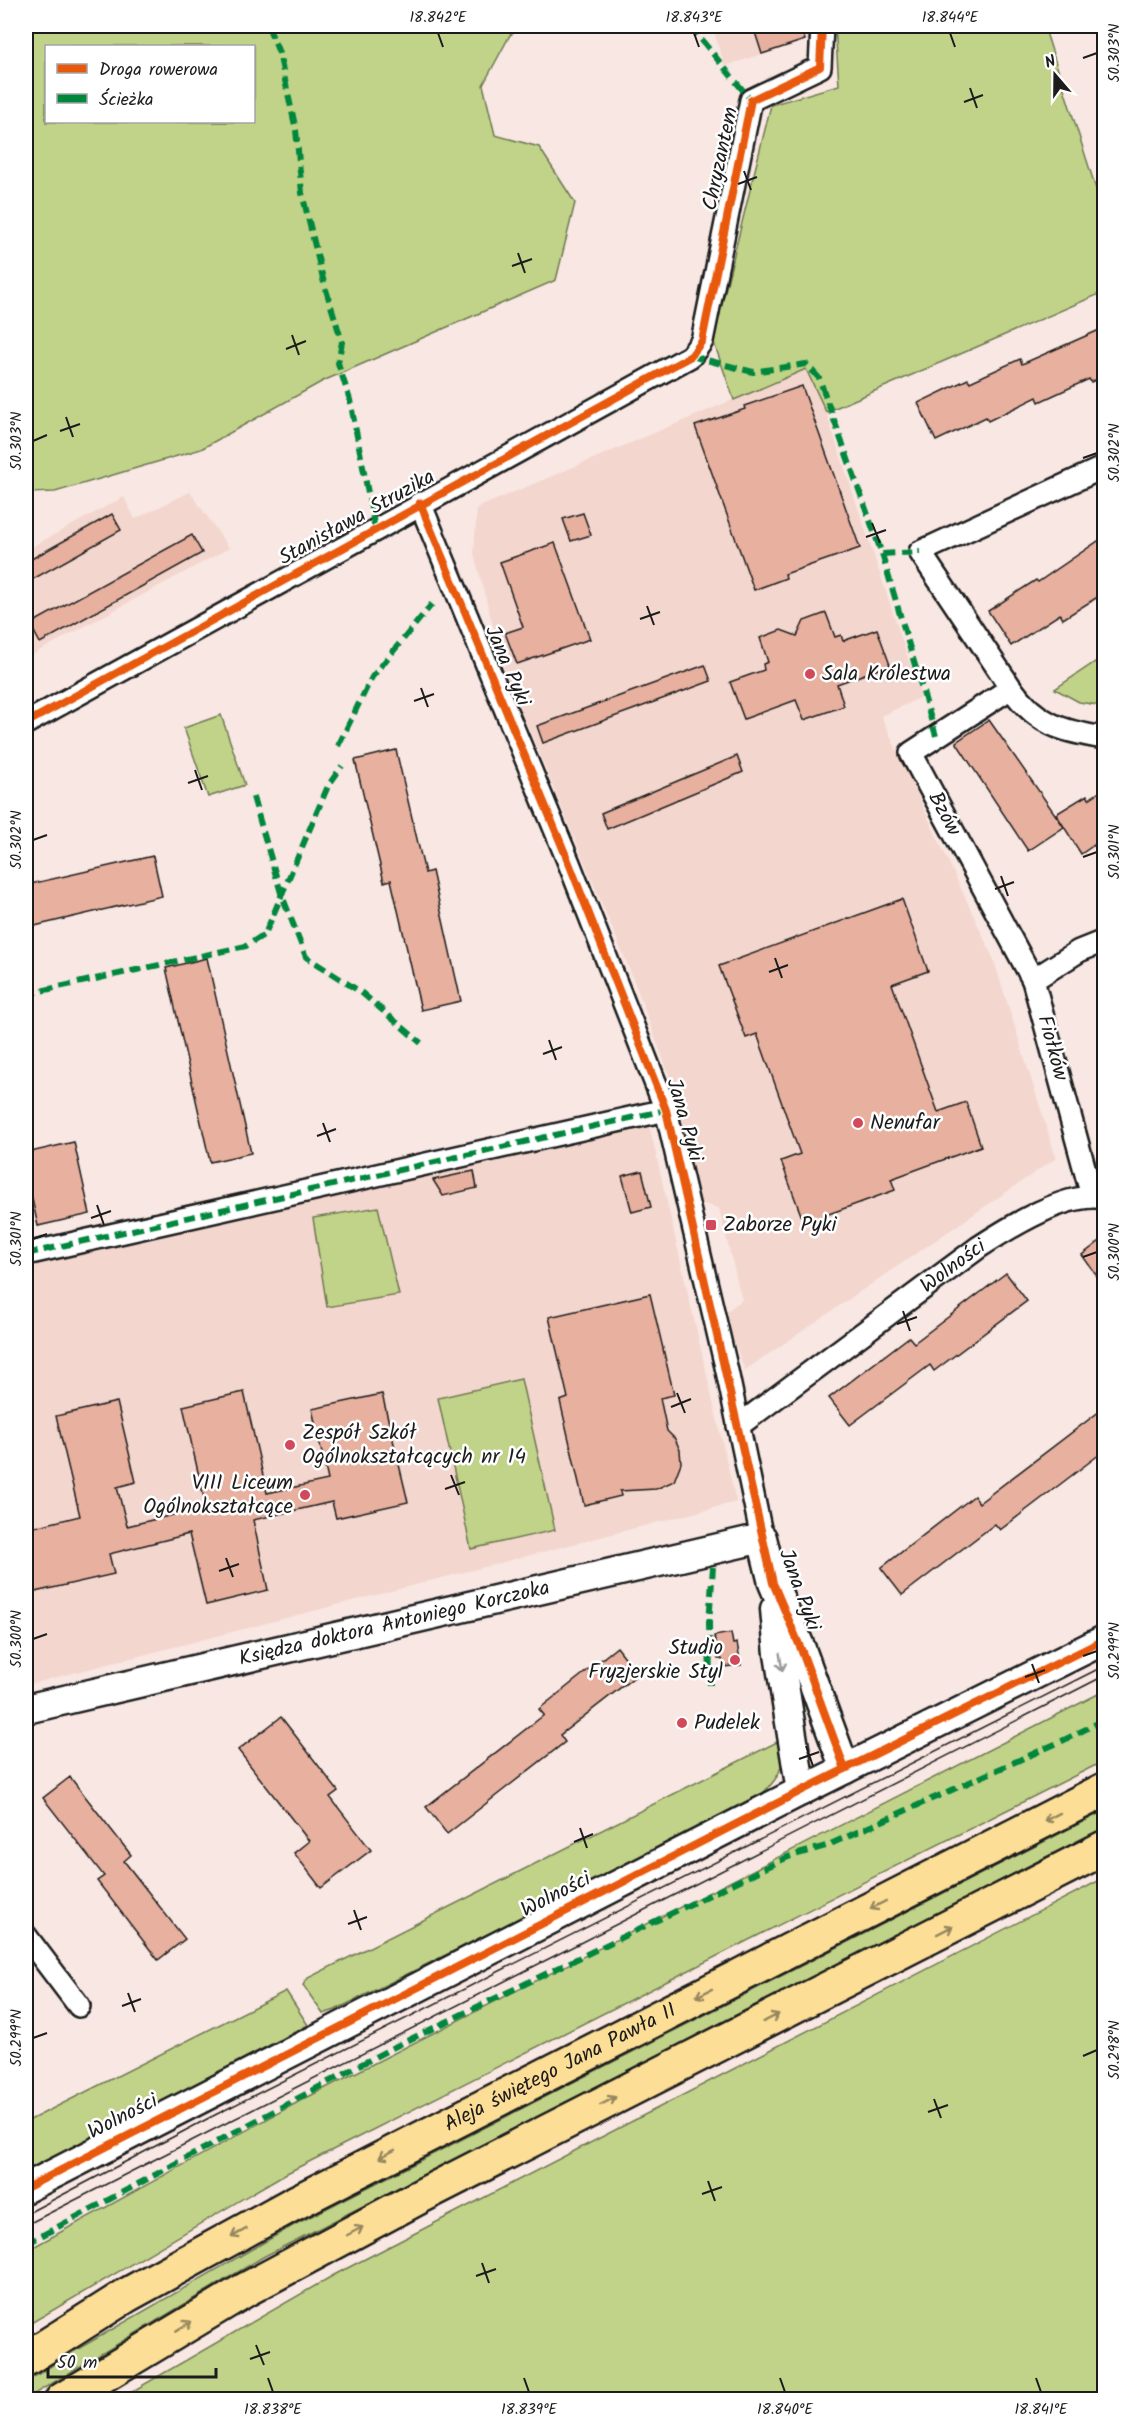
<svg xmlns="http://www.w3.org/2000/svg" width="1130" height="2425" font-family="Kalam,sans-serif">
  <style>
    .built { fill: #f3d6ce }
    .green { fill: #c1d388; stroke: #6e7852; stroke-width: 1.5; fill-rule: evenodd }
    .building { fill: #e8b09e; stroke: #1c1c1c; stroke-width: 1.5 }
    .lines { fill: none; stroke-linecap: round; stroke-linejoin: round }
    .street-casing { stroke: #1c1c1c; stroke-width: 26 }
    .secondary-casing { stroke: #1c1c1c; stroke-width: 33 }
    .primary-casing { stroke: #1c1c1c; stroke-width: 38 }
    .street { stroke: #fff; stroke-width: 21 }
    .secondary { stroke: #fff; stroke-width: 28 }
    .primary { stroke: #fcde96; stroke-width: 33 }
    .tram { stroke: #1c1c1c; stroke-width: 1.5 }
    .quiet { stroke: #00873e; stroke-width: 6; stroke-dasharray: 12 6; stroke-linecap: butt }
    .cycleway-casing { stroke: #fff; stroke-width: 11 }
    .cycleway { stroke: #e8590c; stroke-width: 8 }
    .oneway { stroke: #999 }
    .oneway2 { stroke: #97875f }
    .ticks { fill: none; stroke: #1c1c1c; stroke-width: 2 }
    .poi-dot { fill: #d1495b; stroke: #fff; stroke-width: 2 }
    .labels { text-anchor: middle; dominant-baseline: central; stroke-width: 5; stroke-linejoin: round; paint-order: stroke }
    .street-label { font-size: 21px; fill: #1c1c1c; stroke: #fff }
    .poi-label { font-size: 21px; fill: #1c1c1c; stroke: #fff; text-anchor: start }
    .neatline { fill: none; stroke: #1c1c1c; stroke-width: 2 }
    .ticks-label { font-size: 15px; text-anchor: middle; fill: #1c1c1c }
  </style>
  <rect width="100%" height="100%" fill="#f8e7e2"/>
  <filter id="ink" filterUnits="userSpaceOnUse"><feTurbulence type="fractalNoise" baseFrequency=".0167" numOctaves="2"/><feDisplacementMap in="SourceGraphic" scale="12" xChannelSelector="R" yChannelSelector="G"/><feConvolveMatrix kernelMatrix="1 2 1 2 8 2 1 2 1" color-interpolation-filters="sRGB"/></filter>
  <g filter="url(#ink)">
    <g class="built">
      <path d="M 712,26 L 817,26 L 816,37 L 725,66 Z"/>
      <path d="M 806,369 L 826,412 L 921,697 L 881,716 L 993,958 L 1056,1158 L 745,1370 L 733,1340 L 727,1311 L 742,1300 L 719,1208 L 700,1203 L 680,1104 L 631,973 L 505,672 L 474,553 L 477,508 Z"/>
      <path d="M 190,492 L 229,548 L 26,658 L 26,550 L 124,497 L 135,519 Z"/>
      <path d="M 648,1120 L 736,1502 L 26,1685 L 26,1259 Z"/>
    </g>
    <g class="green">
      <path d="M 26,26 L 525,26 L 510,35 L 483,85 L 495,135 L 539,147 L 575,203 L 556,280 L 323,381 L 201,449 L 55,492 L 26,493 ZM 46,46 L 254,46 L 254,122 L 46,122 Z"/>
      <path d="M 835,26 L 1044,26 L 1104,214 L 1104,292 L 826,412 L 806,369 L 734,400 L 713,340 L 771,105 L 839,85 Z"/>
      <path d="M 1104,656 L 1104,706 L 1079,702 L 1055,689 Z"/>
      <path d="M 221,715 L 245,785 L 208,797 L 184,728 Z"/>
      <path d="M 378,1207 L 399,1295 L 327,1307 L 313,1218 Z"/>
      <path d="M 521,1379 L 555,1530 L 471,1549 L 438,1398 Z"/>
      <path d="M 1104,1691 L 1104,1761 L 283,2175 L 26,2326 L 26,2251 L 300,2101 Z"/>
      <path d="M 785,1738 C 784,1770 779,1780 754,1801 L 335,2010 L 323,2014 L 303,1985 L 308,1978 Z"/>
      <path d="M 1104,1811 L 1104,1828 L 263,2257 L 26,2399 L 26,2382 L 71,2353 L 296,2224 Z"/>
      <path d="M 1104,1878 L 1104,2399 L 119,2399 L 334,2275 Z"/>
      <path d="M 286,1991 L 308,2025 L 26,2172 L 26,2122 Z"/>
    </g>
    <g class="building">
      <path d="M 753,26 L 800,26 L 805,40 L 762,54 Z"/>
      <path d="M 1104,328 L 1104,376 L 1091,382 L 1089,379 L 1039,402 L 1037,397 L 988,421 L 986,417 L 936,441 L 918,403 L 968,379 L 970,382 L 1020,359 L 1022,364 Z"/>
      <path d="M 802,386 L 860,548 L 785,574 L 786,578 L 754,590 L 695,426 L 745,409 L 744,406 Z"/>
      <path d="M 583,513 L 591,535 L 571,541 L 563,519 Z"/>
      <path d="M 112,514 L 121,530 L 26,583 L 26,562 Z"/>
      <path d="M 192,535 L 202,553 L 40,643 L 30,624 Z"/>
      <path d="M 1104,537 L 1104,593 L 1063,619 L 1060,614 L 1011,646 L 988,611 L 1036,580 L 1038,582 Z"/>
      <path d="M 555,543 L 590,639 L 517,664 L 505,633 L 523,627 L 500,562 Z"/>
      <path d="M 826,613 L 835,637 L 841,635 L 843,641 L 877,629 L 890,665 L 837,684 L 844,706 L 804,720 L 796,700 L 744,719 L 730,682 L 764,670 L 763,664 L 768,662 L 760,638 L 781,630 L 797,636 L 804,621 Z"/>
      <path d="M 705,665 L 711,681 L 543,743 L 537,726 Z"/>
      <path d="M 989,720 L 1064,827 L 1028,851 L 956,742 Z"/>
      <path d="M 396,750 L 425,873 L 432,871 L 461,1001 L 421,1010 L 391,880 L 384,882 L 355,760 Z"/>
      <path d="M 737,756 L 743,772 L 607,829 L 601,813 Z"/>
      <path d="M 1104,789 L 1104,838 L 1081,854 L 1056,814 L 1087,795 L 1089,799 Z"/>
      <path d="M 153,856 L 162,896 L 26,928 L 26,885 Z"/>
      <path d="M 902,899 L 928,971 L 892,984 L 938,1112 L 966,1102 L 981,1146 L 891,1179 L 895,1190 L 804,1223 L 781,1161 L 800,1154 L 757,1034 L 746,1038 L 719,966 Z"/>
      <path d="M 207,958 L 251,1153 L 210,1162 L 166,968 Z"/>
      <path d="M 74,1142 L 90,1214 L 38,1226 L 26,1172 L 26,1153 Z"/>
      <path d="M 474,1171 L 477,1188 L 443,1196 L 433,1180 Z"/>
      <path d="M 642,1171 L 651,1207 L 632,1212 L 622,1176 Z"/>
      <path d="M 1104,1238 L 1104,1286 L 1082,1255 Z"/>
      <path d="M 1006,1273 L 1027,1301 L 934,1371 L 930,1365 L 850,1425 L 829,1398 L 909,1337 L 914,1343 Z"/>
      <path d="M 650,1294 L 674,1395 L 660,1398 L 667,1431 L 675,1439 L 680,1450 L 681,1463 L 674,1481 L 656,1489 L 620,1491 L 621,1496 L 584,1505 L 560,1401 L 568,1398 L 549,1317 Z"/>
      <path d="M 244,1392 L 267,1493 L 328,1480 L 312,1409 L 382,1394 L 408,1502 L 336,1518 L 332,1502 L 253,1520 L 268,1590 L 206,1605 L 189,1534 L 109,1554 L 114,1574 L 26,1594 L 26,1529 L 80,1516 L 56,1416 L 117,1402 L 136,1482 L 117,1487 L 127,1526 L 206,1507 L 183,1406 Z"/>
      <path d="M 1104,1408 L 1104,1451 L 1000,1530 L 995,1524 L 902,1595 L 881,1568 L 974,1496 L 979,1503 Z"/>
      <path d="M 731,1633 L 733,1644 L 737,1643 L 741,1665 L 724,1667 L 722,1659 L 718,1659 L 714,1636 Z"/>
      <path d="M 617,1647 L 638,1674 L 560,1735 L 565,1742 L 447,1834 L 426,1807 L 544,1715 L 539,1709 Z"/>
      <path d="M 281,1717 L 338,1791 L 330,1797 L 371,1850 L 321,1888 L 294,1853 L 309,1841 L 238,1750 Z"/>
      <path d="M 70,1777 L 131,1855 L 124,1861 L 185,1939 L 158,1960 L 97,1881 L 104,1876 L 43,1798 Z"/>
    </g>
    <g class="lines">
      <defs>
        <g id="street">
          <path d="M 420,503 L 569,863 L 666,1110 L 727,1371 L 762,1538"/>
          <path d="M 1011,688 C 1037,725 1062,731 1104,738"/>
          <path d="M 26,723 L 691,356 L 702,341 L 751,100 L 820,67 L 822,26"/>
          <path d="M 1033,980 L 911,753 L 1011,688 L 920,552 L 1104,467"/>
          <path d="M 1092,1196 L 1033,980 L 1079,951 L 1104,941"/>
          <path d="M 26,1254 L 666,1110"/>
          <path id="s1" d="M 738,1426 L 979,1247 C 1010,1227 1067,1191 1104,1198"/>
          <path d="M 26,1936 L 79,2006"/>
        </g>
        <g id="secondary">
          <path d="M 775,1609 L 779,1654 L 801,1791"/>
          <path id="s2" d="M 26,1709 L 762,1538 L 773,1583 L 801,1649 L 845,1769"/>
          <path d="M 26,2188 L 801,1791 L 1104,1640"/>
        </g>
        <g id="primary">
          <path id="s3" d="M 26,2359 L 127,2295 L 291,2205 L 1104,1790"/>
          <path d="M 62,2400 L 245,2290 L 421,2196 L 1104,1848"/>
        </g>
      </defs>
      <use href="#street" class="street-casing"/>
      <use href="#secondary" class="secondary-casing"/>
      <use href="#primary" class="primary-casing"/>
      <use href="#street" class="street"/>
      <use href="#secondary" class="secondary"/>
      <use href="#primary" class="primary"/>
      <g class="tram">
        <path d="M 26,2214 L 209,2118 L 1104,1666"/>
        <path d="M 26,2225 L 1104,1676"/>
      </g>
      <g class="quiet">
        <path d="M 268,26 L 279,53 L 296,130 L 302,193 L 324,283 L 342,342 L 338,363 L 350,400 L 375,529"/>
        <path d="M 690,26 L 751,100"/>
        <path d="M 691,356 L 753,372 L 806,364 L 819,378 L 882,554 L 920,552"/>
        <path d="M 882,554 L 936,736"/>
        <path d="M 338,746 L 372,677 L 432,604"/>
        <path d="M 253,797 L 281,893 L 306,957 L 362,993 L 421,1043"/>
        <path d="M 26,987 L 36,992 L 246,946 L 265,934 L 328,786 L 342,766"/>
        <path d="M 26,1254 L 666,1110"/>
        <path d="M 710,1685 L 709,1623 L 713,1567"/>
        <path d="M 26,2244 L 388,2050 L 788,1857 L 826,1846 L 1062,1741 L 1104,1720"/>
      </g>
      <defs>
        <g id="cycleway">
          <path d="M 420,503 L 569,863 L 666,1110 L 773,1583 L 801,1649 L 845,1769"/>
          <path d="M 26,723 L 691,356 L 702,341 L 751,100 L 820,67 L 822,26"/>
          <path d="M 26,2188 L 801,1791 L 1104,1640"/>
        </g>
      </defs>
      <use href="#cycleway" class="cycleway-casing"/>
      <use href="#cycleway" class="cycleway"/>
    </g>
    <defs><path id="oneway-shaft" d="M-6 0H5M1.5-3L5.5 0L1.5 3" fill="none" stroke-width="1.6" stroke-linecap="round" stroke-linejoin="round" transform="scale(1.5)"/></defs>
    <use class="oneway" href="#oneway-shaft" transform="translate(781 1662) rotate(81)"/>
    <g class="oneway2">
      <use href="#oneway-shaft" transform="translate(1052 1817) rotate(153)"/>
      <use href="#oneway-shaft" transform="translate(878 1905) rotate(153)"/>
      <use href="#oneway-shaft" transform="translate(945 1930) rotate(-27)"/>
      <use href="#oneway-shaft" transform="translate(704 1993) rotate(153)"/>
      <use href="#oneway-shaft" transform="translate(771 2018) rotate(-27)"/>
      <use href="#oneway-shaft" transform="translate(608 2101) rotate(-27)"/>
      <use href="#oneway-shaft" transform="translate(387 2154) rotate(153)"/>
      <use href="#oneway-shaft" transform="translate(355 2231) rotate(-28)"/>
      <use href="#oneway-shaft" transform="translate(239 2233) rotate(151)"/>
      <use href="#oneway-shaft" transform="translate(184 2326) rotate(-31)"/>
    </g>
  </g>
  <path class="ticks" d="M 438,33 L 443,47M 694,33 L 699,47M 950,33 L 955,47M 1083,58 L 1097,53M 970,88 L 977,108M 964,102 L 983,95M 744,171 L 751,190M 738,184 L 757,177M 518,253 L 525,273M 512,266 L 532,259M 292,335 L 299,355M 286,349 L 306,341M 66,417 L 73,437M 60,431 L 80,424M 33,441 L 47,435M 1083,458 L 1097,453M 872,523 L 880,543M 866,537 L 886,530M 647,606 L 654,625M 640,619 L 660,612M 421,688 L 428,707M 414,701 L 434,694M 195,770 L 202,790M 188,783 L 208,776M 33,840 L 47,835M 1083,857 L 1097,852M 1001,876 L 1008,896M 995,889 L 1014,882M 775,958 L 782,978M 769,972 L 788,965M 549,1040 L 556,1060M 543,1054 L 562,1047M 323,1123 L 330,1142M 317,1136 L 336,1129M 97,1205 L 104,1225M 91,1218 L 111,1211M 33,1239 L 47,1234M 1083,1257 L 1097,1252M 903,1311 L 910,1331M 897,1324 L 917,1317M 677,1393 L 685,1413M 671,1407 L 691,1399M 451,1475 L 459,1495M 445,1489 L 465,1482M 226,1558 L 233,1577M 219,1571 L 239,1564M 33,1639 L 47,1634M 1083,1656 L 1097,1651M 1032,1664 L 1039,1683M 1025,1677 L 1045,1670M 806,1746 L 813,1766M 799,1759 L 819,1752M 580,1828 L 587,1848M 574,1842 L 593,1834M 354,1910 L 361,1930M 348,1924 L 367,1917M 128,1993 L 135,2012M 122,2006 L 141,1999M 33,2038 L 47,2033M 1083,2056 L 1097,2050M 934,2099 L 941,2118M 928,2112 L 948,2105M 708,2181 L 715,2201M 702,2194 L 722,2187M 482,2263 L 489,2283M 476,2276 L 496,2269M 256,2345 L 264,2365M 250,2359 L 270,2352M 268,2378 L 273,2392M 524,2378 L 529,2392M 780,2378 L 785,2392M 1036,2378 L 1041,2392"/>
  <g class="poi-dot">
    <circle cx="810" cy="674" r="6"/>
    <circle cx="858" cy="1123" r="6"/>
    <rect x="705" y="1219" width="12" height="12" rx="3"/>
    <circle cx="290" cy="1445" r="6"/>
    <circle cx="305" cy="1495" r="6"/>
    <circle cx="735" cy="1660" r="6"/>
    <circle cx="682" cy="1723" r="6"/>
  </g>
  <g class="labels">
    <g class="street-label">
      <text transform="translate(721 159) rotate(-78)">Chryzantem</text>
      <text transform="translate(357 518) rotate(-29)">Stanisława Struzika</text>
      <text transform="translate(507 666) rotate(67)">Jana Pyki</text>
      <text transform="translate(944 814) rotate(62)">Bzów</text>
      <text transform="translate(1052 1048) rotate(75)">Fiołków</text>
      <text transform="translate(684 1120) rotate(74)">Jana Pyki</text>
      <text stroke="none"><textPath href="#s1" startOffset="268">Wolności</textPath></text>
      <text transform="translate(799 1590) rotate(70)">Jana Pyki</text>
      <text stroke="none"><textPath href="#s2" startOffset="378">Księdza doktora Antoniego Korczoka</textPath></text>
      <text transform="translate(556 1895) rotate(-27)">Wolności</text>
      <text stroke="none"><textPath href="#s3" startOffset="609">Aleja świętego Jana Pawła II</textPath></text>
      <text transform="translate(123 2117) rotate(-27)">Wolności</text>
    </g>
    <g class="poi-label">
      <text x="822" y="674">Sala Królestwa</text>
      <text x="870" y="1123">Nenufar</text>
      <text x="723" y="1225">Zaborze Pyki</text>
      <text x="302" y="1433">Zespół Szkół<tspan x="302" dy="24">Ogólnokształcących nr 14</tspan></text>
      <text x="293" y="1483" text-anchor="end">VIII Liceum<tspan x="293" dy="24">Ogólnokształcące</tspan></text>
      <text x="723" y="1648" text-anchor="end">Studio<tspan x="723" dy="24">Fryzjerskie Styl</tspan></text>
      <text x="694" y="1723">Pudelek</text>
    </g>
  </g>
  <rect width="1130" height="2425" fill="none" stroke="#fff" stroke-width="66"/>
  <rect x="45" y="45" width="210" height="78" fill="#ffffff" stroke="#a4a4a4" stroke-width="1.5"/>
  <rect x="57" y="64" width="30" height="9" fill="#e8590c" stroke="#a4a4a4" stroke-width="1.5"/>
  <text x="99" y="75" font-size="18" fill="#1c1c1c">Droga rowerowa</text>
  <rect x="57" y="94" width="30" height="9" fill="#00873e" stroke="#a4a4a4" stroke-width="1.5"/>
  <text x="99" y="105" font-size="18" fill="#1c1c1c">Ścieżka</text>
  <g transform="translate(1055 75) rotate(340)" stroke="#ffffff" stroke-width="4.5" paint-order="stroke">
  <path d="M0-4.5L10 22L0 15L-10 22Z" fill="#1c1c1c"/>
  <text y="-9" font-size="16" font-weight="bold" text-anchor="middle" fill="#1c1c1c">N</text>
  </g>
  <path d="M48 2368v9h168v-9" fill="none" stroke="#1c1c1c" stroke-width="3"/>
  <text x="57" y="2368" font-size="18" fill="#1c1c1c" stroke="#ffffff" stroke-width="4.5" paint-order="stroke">50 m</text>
  <rect x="33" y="33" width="1064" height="2359" class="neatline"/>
  <g class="ticks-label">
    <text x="438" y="22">18.842°E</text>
    <text x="694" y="22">18.843°E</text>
    <text x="950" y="22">18.844°E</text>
    <text transform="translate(1114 53) rotate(-90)" y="5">50.303°N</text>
    <text transform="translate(16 441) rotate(-90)" y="5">50.303°N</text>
    <text transform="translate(1114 453) rotate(-90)" y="5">50.302°N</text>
    <text transform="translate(16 840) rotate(-90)" y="5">50.302°N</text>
    <text transform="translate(1114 852) rotate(-90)" y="5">50.301°N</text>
    <text transform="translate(16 1239) rotate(-90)" y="5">50.301°N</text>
    <text transform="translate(1114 1252) rotate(-90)" y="5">50.300°N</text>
    <text transform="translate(16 1639) rotate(-90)" y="5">50.300°N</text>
    <text transform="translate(1114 1651) rotate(-90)" y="5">50.299°N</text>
    <text transform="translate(16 2038) rotate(-90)" y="5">50.299°N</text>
    <text transform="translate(1114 2050) rotate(-90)" y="5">50.298°N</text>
    <text x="273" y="2414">18.838°E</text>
    <text x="529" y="2414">18.839°E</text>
    <text x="785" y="2414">18.840°E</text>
    <text x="1041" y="2414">18.841°E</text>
  </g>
</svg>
